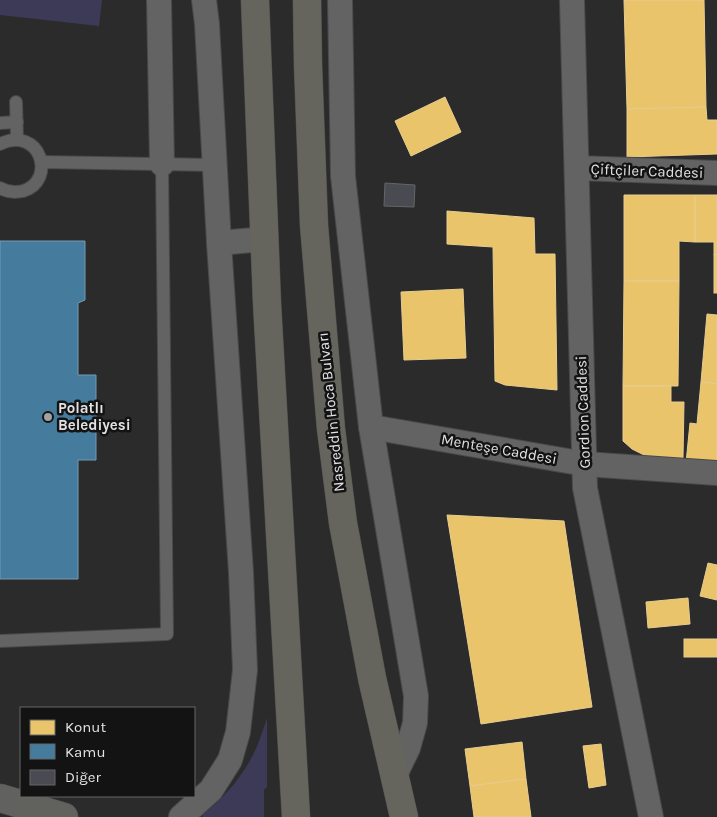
<svg xmlns="http://www.w3.org/2000/svg" width="717" height="817" font-family="Karla,sans-serif">
  <style>
    .green { fill: #3c3a56 }
    .homes { fill: #e9c46a; stroke: #e7cd8f }
    .public { fill: #457b9d; stroke: #749ab2 }
    .building { fill: #4a4a52; stroke: #656566 }
    .lines { fill: none; stroke-linecap: round; stroke-linejoin: round }
    .lane-casing { stroke: #49494a; stroke-width: 14 }
    .street-casing { stroke: #49494a; stroke-width: 26 }
    .primary-casing { stroke: #49494a; stroke-width: 29 }
    .highway-casing { stroke: #49494a; stroke-width: 29 }
    .lane { stroke: #636364; stroke-width: 12 }
    .street { stroke: #636364; stroke-width: 24 }
    .primary { stroke: #61615d; stroke-width: 28 }
    .highway { stroke: #65655e; stroke-width: 28 }
    .poi-dot { fill: #a2a2a4; stroke: #131314; stroke-width: 2 }
    .labels { text-anchor: middle; dominant-baseline: central; stroke-width: 5; stroke-linejoin: round; paint-order: stroke }
    .street-label { font-size: 15px; fill: #e2e2e4; stroke: #131314 }
    .poi-label { font-size: 15px; font-weight: bold; fill: #e2e2e4; stroke: #131314; text-anchor: start }
  </style>
  <rect width="100%" height="100%" fill="#2b2b2c"/>
  <g class="green">
    <path d="M 0,0 L 102,0 L 99,26 L 0,15 Z"/>
    <path d="M 267,718 L 267,787 L 264,790 L 264,817 L 203,817 L 202,815 C 223,799 241,778 253,755 C 259,743 263,730 267,718 Z"/>
  </g>
  <g class="homes">
    <path d="M 624,0 L 704,0 L 706,107 L 627,109 Z"/>
    <path d="M 445,97 L 461,132 L 411,156 L 395,121 Z"/>
    <path d="M 706,107 L 707,120 L 717,120 L 717,154 L 627,157 L 627,109 Z"/>
    <path d="M 624,195 L 695,195 L 695,242 L 679,241 L 679,281 L 624,281 Z"/>
    <path d="M 695,195 L 717,195 L 717,255 L 714,255 L 714,242 L 695,242 Z"/>
    <path d="M 447,211 L 534,218 L 535,254 L 555,254 L 557,390 L 505,385 L 495,381 L 493,247 L 447,244 Z"/>
    <rect x="714" y="255" width="3" height="38"/>
    <path d="M 624,281 L 679,281 L 678,386 L 623,386 Z"/>
    <path d="M 463,289 L 466,358 L 404,360 L 401,292 Z"/>
    <path d="M 707,314 L 717,315 L 717,384 L 701,382 Z"/>
    <path d="M 701,382 L 717,384 L 717,466 L 686,463 L 690,423 L 697,424 Z"/>
    <path d="M 623,386 L 671,386 L 671,402 L 684,402 L 683,458 L 650,458 L 632,449 L 623,441 Z"/>
    <path d="M 447,515 L 564,521 L 592,707 L 481,724 Z"/>
    <path d="M 708,563 L 717,565 L 717,600 L 700,596 Z"/>
    <path d="M 688,598 L 690,624 L 648,628 L 646,602 Z"/>
    <rect x="684" y="639" width="33" height="18"/>
    <path d="M 522,742 L 526,779 L 470,786 L 465,749 Z"/>
    <path d="M 601,744 L 606,785 L 589,788 L 583,746 Z"/>
    <path d="M 526,779 L 531,817 L 474,817 L 470,786 Z"/>
  </g>
  <path class="public" d="M 0,241 L 85,241 L 85,300 L 78,303 L 78,375 L 96,375 L 96,460 L 78,460 L 78,579 L 0,579 Z"/>
  <path class="building" d="M 385,183 L 415,185 L 414,207 L 384,206 Z"/>
  <g class="lines">
    <defs>
      <g id="lane">
        <path d="M 16,102 L 17,139"/>
        <path d="M 0,123 L 17,122"/>
        <path d="M 0,144 C 41,125 57,181 23,191 C 14,193 7,192 0,188"/>
        <path d="M 41,162 L 214,165"/>
        <path d="M 0,641 L 167,634 L 162,164"/>
      </g>
      <g id="street">
        <path d="M 159,0 L 162,164"/>
        <path d="M 340,0 L 343,176 L 371,427 L 416,696 L 415,723 L 408,748 L 394,777"/>
        <path d="M 572,0 L 585,488 L 651,817"/>
        <path d="M 577,168 L 717,173"/>
        <path d="M 219,243 L 264,239"/>
        <path d="M 371,427 L 585,464 L 717,473"/>
        <path d="M 181,817 L 211,790 L 230,760 L 238,732 L 245,670 L 241,572 L 219,243 L 207,24 L 204,0"/>
      </g>
      <path id="primary" d="M 0,798 L 64,817"/>
      <g id="highway">
        <path d="M 255,0 L 267,303 L 296,817"/>
        <path d="M 307,0 L 308,65 L 314,225 L 331,429 L 343,523 L 372,678 L 404,817"/>
      </g>
    </defs>
    <use href="#lane" class="lane-casing"/>
    <use href="#street" class="street-casing"/>
    <use href="#primary" class="primary-casing"/>
    <use href="#highway" class="highway-casing"/>
    <use href="#lane" class="lane"/>
    <use href="#street" class="street"/>
    <use href="#primary" class="primary"/>
    <use href="#highway" class="highway"/>
  </g>
  <circle class="poi-dot" cx="48" cy="417" r="5"/>
  <g class="labels">
    <g class="street-label">
      <text transform="translate(647 171) rotate(2)">Çiftçiler Caddesi</text>
      <text transform="translate(331 412) rotate(-96)">Nasreddin Hoca Bulvarı</text>
      <text transform="translate(583 412) rotate(-92)">Gordion Caddesi</text>
      <text transform="translate(499 449) rotate(10)">Menteşe Caddesi</text>
    </g>
    <g class="poi-label">
      <text x="58" y="408">Polatlı<tspan x="58" dy="17">Belediyesi</tspan></text>
    </g>
  </g>
  <rect x="20" y="707" width="175" height="90" fill="#131314" stroke="#666667"/>
  <rect x="30" y="720" width="25" height="15" fill="#e9c46a" stroke="#666667"/>
  <text x="65" y="732" font-size="15" fill="#e2e2e4">Konut</text>
  <rect x="30" y="744" width="25" height="15" fill="#457b9d" stroke="#666667"/>
  <text x="65" y="757" font-size="15" fill="#e2e2e4">Kamu</text>
  <rect x="30" y="770" width="25" height="15" fill="#4a4a52" stroke="#666667"/>
  <text x="65" y="782" font-size="15" fill="#e2e2e4">Diğer</text>
</svg>
